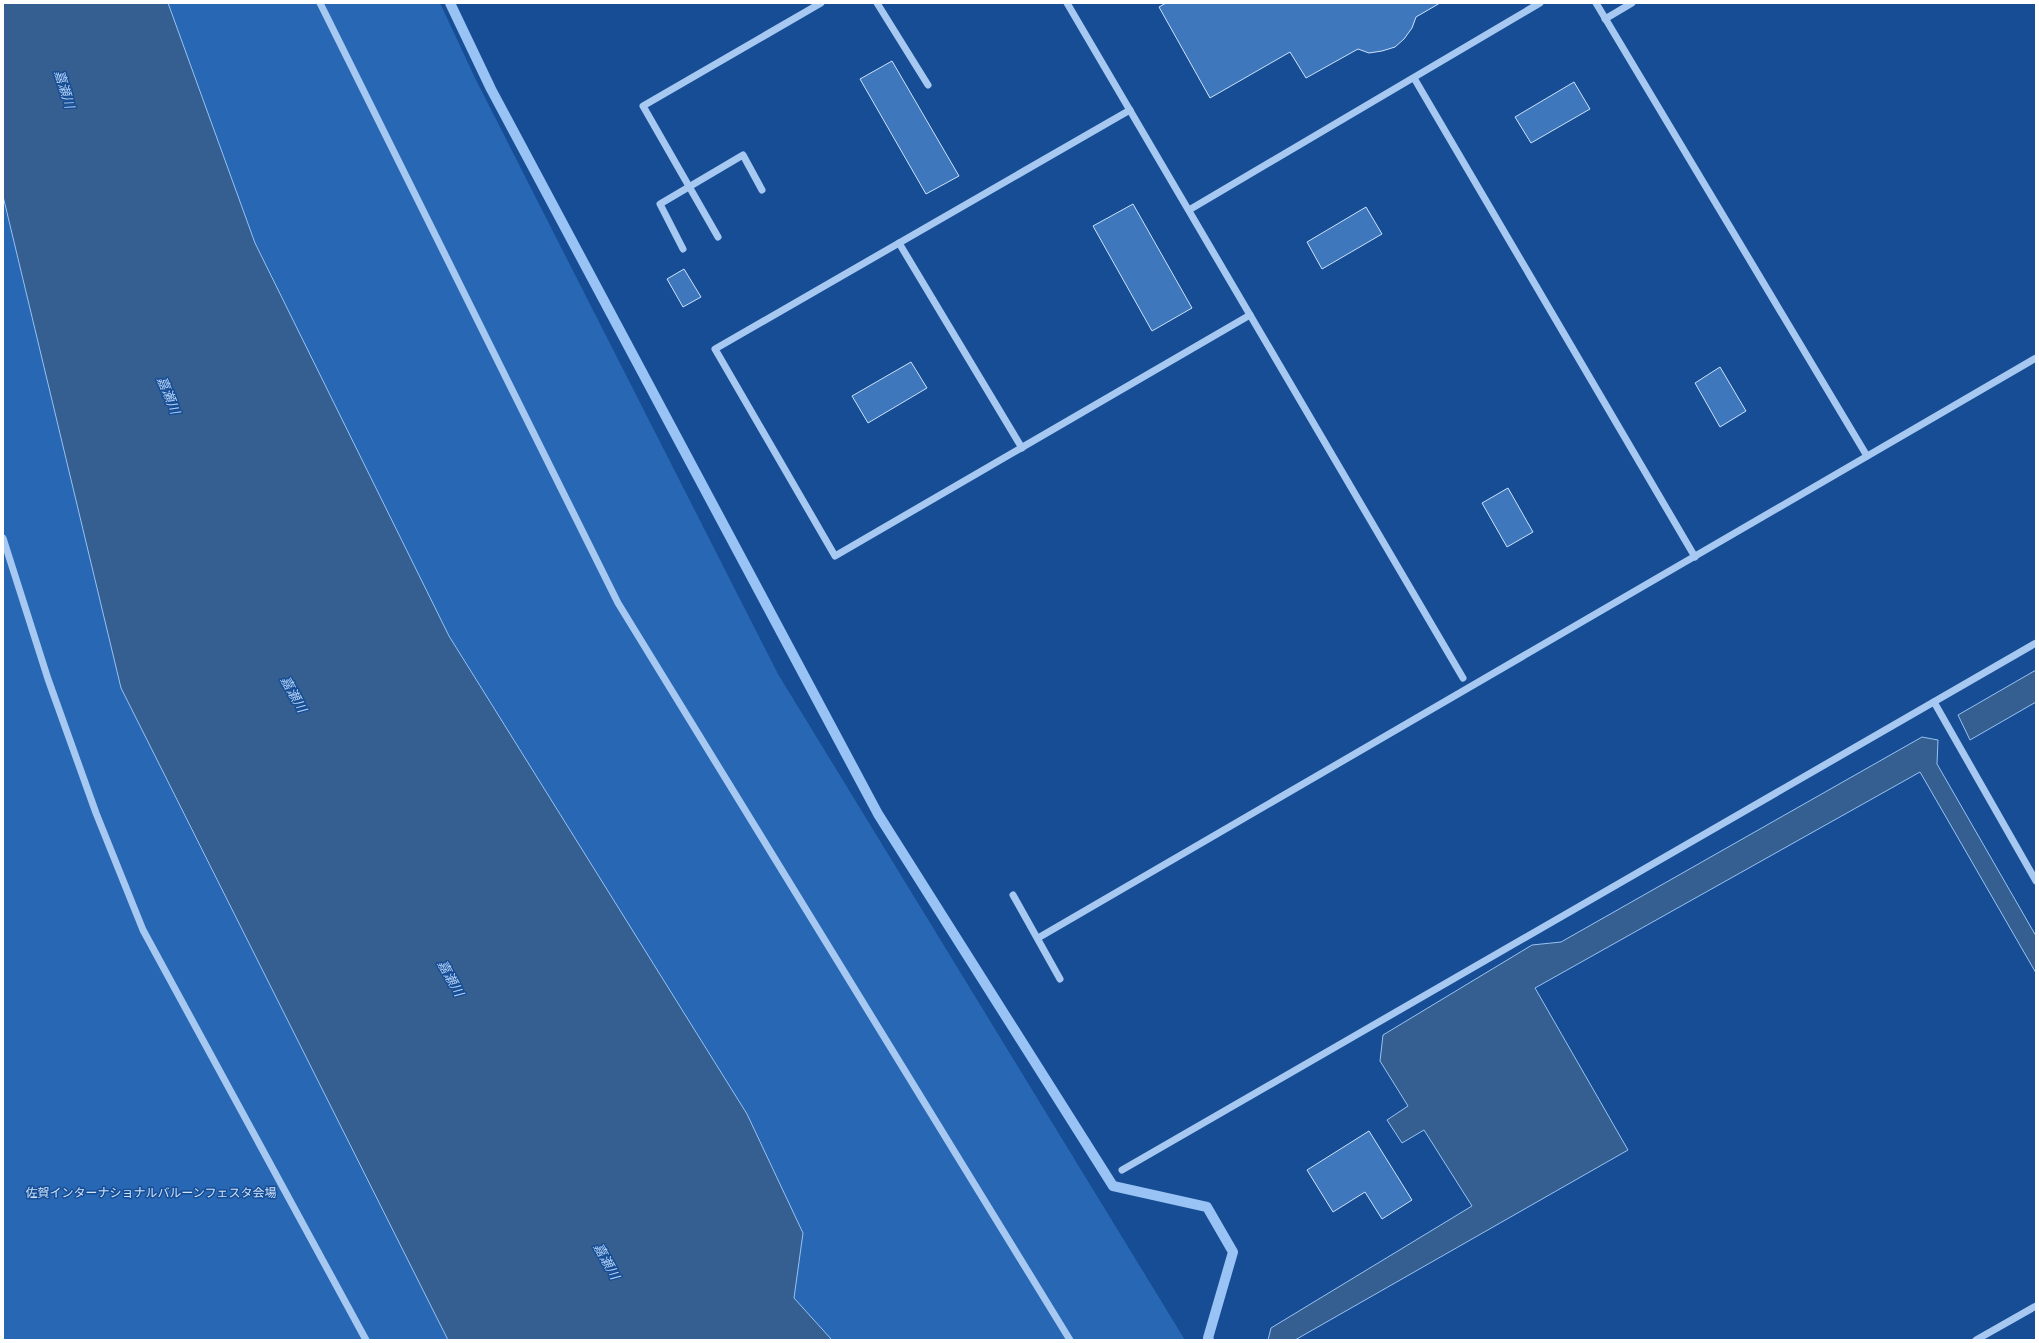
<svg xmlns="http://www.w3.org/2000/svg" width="2039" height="1343" font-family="'Open Sans','Noto Sans JP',sans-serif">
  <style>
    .green { fill: #2867b3 }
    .water { fill: #355e91; stroke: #98c3f4 }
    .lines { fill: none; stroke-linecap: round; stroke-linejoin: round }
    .stream { stroke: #98c3f4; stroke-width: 10 }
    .building { fill: #3e77bc; stroke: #cde2fc }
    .minor { stroke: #a6c8f1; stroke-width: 7 }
    .labels { text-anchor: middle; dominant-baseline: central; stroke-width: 3; stroke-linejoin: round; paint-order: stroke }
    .park-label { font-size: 12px; fill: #cde2fc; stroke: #164d94 }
    .water-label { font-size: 13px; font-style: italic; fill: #b2d2f8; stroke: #164d94 }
  </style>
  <rect width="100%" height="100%" fill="#164d94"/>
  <g class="green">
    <path d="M 168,3 L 440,3 L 476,80 L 778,674 L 1185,1340 L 832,1340 L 794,1298 L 803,1233 L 747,1114 L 449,636 L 255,243 Z"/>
    <path d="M 3,197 L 121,688 L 448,1340 L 3,1340 Z"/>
  </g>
  <g class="water">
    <path d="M 3,3 L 168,3 L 255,243 L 449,636 L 747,1114 L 803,1233 L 794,1298 L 832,1340 L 448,1340 L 121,688 L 3,196 Z"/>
    <path d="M 2036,670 L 2036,702 L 1970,740 L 1958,715 Z"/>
    <path d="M 1922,737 L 1938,740 L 1937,764 L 2036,936 L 2036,973 L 1920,772 L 1535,988 L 1628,1150 L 1295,1340 L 1268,1340 L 1271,1328 L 1472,1206 L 1424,1130 L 1402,1143 L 1387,1120 L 1408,1106 L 1380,1061 L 1383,1035 L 1532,945 L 1561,942 Z"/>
  </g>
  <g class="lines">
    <path class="stream" d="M 450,3 L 491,89 L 878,814 L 1113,1186 L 1207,1207 L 1233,1252 L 1208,1338 L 1209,1340"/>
  </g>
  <g class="building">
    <path d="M 1166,3 L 1440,3 L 1416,17 L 1412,28 L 1404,39 L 1395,47 L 1382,51 L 1369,53 L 1358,49 L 1306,78 L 1290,52 L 1210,98 L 1159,7 Z"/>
    <path d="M 892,61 L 959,176 L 926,194 L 860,79 Z"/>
    <path d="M 1574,82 L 1590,109 L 1531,143 L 1515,117 Z"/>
    <path d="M 1133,204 L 1192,308 L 1152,331 L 1093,226 Z"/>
    <path d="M 1366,207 L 1382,234 L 1322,269 L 1307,242 Z"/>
    <path d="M 684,269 L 701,297 L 683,307 L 667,279 Z"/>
    <path d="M 911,362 L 927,388 L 868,423 L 852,396 Z"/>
    <path d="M 1720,367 L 1746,411 L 1720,427 L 1695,383 Z"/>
    <path d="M 1508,488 L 1533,532 L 1507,547 L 1482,503 Z"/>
    <path d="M 1369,1131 L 1412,1200 L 1382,1219 L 1365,1192 L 1333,1212 L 1307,1170 Z"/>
  </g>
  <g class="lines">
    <g class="minor">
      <path d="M 320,3 L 618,603 L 1070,1340"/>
      <path d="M 877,3 L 928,85"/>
      <path d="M 1067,3 L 1463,678"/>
      <path d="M 1596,3 L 1867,456"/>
      <path d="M 1605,19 L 1632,3"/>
      <path d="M 1414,78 L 1695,557"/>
      <path d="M 1130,110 L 715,349 L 835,556 L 1250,315"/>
      <path d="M 1189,210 L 1540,3"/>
      <path d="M 718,237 L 643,106 L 821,3"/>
      <path d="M 899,243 L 1022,448"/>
      <path d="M 683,249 L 660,204 L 743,155 L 762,190"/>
      <path d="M 3,538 L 48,679 L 96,813 L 143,930 L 366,1340"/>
      <path d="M 1934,702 L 2036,881"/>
      <path d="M 1013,895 L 1060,979"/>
      <path d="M 1038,938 L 2036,358"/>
      <path d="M 1122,1170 L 2036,643"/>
      <path d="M 1976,1340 L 2036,1306"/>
    </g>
  </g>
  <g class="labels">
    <g class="park-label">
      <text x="151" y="1192">佐賀インターナショナルバルーンフェスタ会場</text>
    </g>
    <g class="water-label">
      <text transform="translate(65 89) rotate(73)">嘉瀬川</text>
      <text transform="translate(169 395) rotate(68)">嘉瀬川</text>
      <text transform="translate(294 694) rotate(61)">嘉瀬川</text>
      <text transform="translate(451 978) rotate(61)">嘉瀬川</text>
      <text transform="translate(607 1261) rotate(61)">嘉瀬川</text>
    </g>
  </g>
  <rect width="2039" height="1343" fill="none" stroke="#ffffff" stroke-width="8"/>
</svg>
